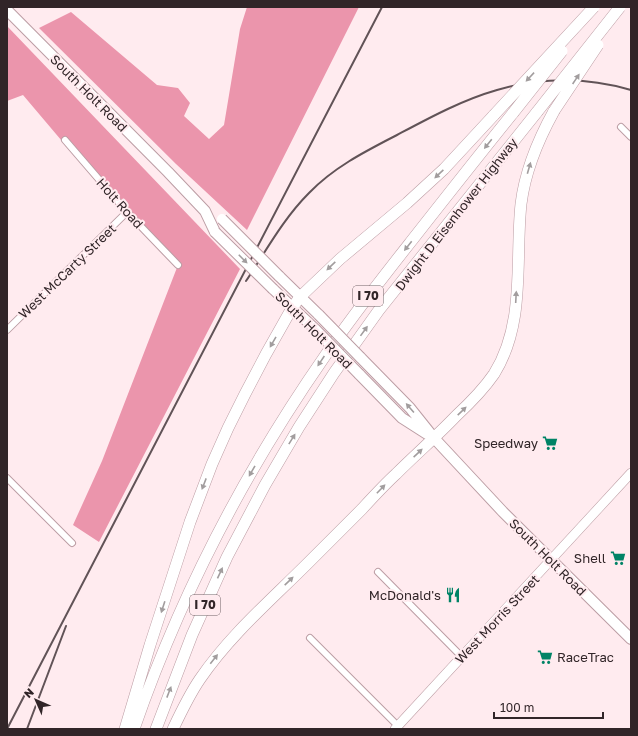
<svg xmlns="http://www.w3.org/2000/svg" width="638" height="736" viewBox="0 0 638 736" font-family="'Golos Text',sans-serif">
<rect width="100%" height="100%" fill="#ffebef"/>
<!-- forest -->
<path fill="#eb95ac" d="M 247,7 L 359,7 L 247,230 L 176,164 L 39,28 L 71,12 L 157,85 L 178,88 L 190,103 L 184,116 L 209,139 L 224,125 L 240,29 Z
M 7,26 L 240,269 L 99,542 L 73,525 L 102,461 L 178,265 L 122,212 L 23,95 L 7,101 Z"/>
<g fill="none" stroke-linecap="round" stroke-linejoin="round">
<!-- minor casing -->
<g stroke="#bc9da4" stroke-width="8">
<path id="minor" d="M 621,127 L 631,137
M 65,140 L 127,212 L 178,265
M 7,330 L 127,212
M 7,478 L 72,543
M 378,572 L 462,657
M 310,638 L 398,726"/>
</g>
<!-- secondary casing -->
<g stroke="#bc9da4" stroke-width="10">
<path id="secondary" d="M 395,729 L 631,473"/>
</g>
<!-- primary casing -->
<g stroke="#bc9da4" stroke-width="12">
<path id="primary" d="M 7,10 L 168,172 L 205,211 L 215,232
M 279,276 L 319,315
M 273,289 L 315,329
M 360,357 L 410,408 L 434,438 L 503,512 L 631,639
M 359,374 L 402,418 L 427,434"/>
</g>
<!-- motorway casing -->
<g stroke="#bc9da4" stroke-width="12">
<path id="motorway" d="M 125,729 L 150,645 L 190,522 L 212,464 L 228,428 L 245,394 L 266,354 L 292,308 L 300,297 L 340,259 L 407,203 L 444,169 L 494,115
M 134,729 C 180,596 245,471 325,356 C 352,316 383,277 413,239 C 446,197 479,155 513,113
M 156,729 L 192,635 L 227,557 L 265,485 L 299,427 L 334,373 L 379,310 L 537,112
M 173,729 C 181,712 189,695 200,679 C 230,635 271,600 308,563 C 326,545 344,527 362,509 C 373,497 384,485 396,474 C 416,454 437,436 456,416 C 470,403 483,390 494,374 C 526,323 515,260 521,204 C 525,171 538,140 554,111"/>
</g>
<!-- minor -->
<use href="#minor" stroke="#fff" stroke-width="6"/>
<!-- secondary -->
<use href="#secondary" stroke="#fff" stroke-width="9"/>
<!-- primary -->
<use href="#primary" stroke="#fff" stroke-width="10"/>
<!-- motorway -->
<use href="#motorway" stroke="#fff" stroke-width="11"/>
<!-- rail -->
<path stroke="#615357" stroke-width="2" d="M 246,281 C 266,251 283,219 309,193 C 334,167 366,151 397,135 C 429,118 462,100 497,90 C 540,77 587,77 631,90
M 7,729 L 382,7
M 27,729 L 66,626"/>
<!-- primary-bridge casing -->
<g stroke="#bc9da4" stroke-width="12" stroke-linecap="butt">
<path id="primary-bridge" d="M 222,219 L 279,276
M 215,232 L 273,289
M 319,315 L 360,357
M 315,329 L 359,374"/>
</g>
<!-- motorway-bridge casing -->
<g stroke="#bc9da4" stroke-width="12" stroke-linecap="butt">
<path id="motorway-bridge" d="M 554,111 L 598,45
M 537,112 L 620,7
M 513,113 L 562,51
M 494,115 L 594,7"/>
</g>
<!-- primary-bridge -->
<use href="#primary-bridge" stroke="#fff" stroke-width="10"/>
<!-- motorway-bridge -->
<use href="#motorway-bridge" stroke="#fff" stroke-width="11"/>
</g>
<!-- one-way arrows -->
<defs><path id="oneway-solid" d="M-6-.8H1V-3.2L6.5 0L1 3.2V.8H-6Z"/></defs>
<g fill="#a29d9e">
<use href="#oneway-solid" transform="translate(530 77) rotate(133)"/>
<use href="#oneway-solid" transform="translate(576 79) rotate(-56)"/>
<use href="#oneway-solid" transform="translate(488 144) rotate(129)"/>
<use href="#oneway-solid" transform="translate(529 168) rotate(-74)"/>
<use href="#oneway-solid" transform="translate(439 174) rotate(137)"/>
<use href="#oneway-solid" transform="translate(408 246) rotate(128)"/>
<use href="#oneway-solid" transform="translate(243 259) rotate(45)"/>
<use href="#oneway-solid" transform="translate(331 266) rotate(136)"/>
<use href="#oneway-solid" transform="translate(516 297) rotate(-87)"/>
<use href="#oneway-solid" transform="translate(364 331) rotate(-54)"/>
<use href="#oneway-solid" transform="translate(273 342) rotate(120)"/>
<use href="#oneway-solid" transform="translate(321 361) rotate(124)"/>
<use href="#oneway-solid" transform="translate(410 408) rotate(-131)"/>
<use href="#oneway-solid" transform="translate(462 411) rotate(-44)"/>
<use href="#oneway-solid" transform="translate(292 439) rotate(-58)"/>
<use href="#oneway-solid" transform="translate(418 453) rotate(-43)"/>
<use href="#oneway-solid" transform="translate(252 471) rotate(120)"/>
<use href="#oneway-solid" transform="translate(204 484) rotate(111)"/>
<use href="#oneway-solid" transform="translate(381 489) rotate(-46)"/>
<use href="#oneway-solid" transform="translate(220 573) rotate(-65)"/>
<use href="#oneway-solid" transform="translate(289 581) rotate(-44)"/>
<use href="#oneway-solid" transform="translate(163 607) rotate(108)"/>
<use href="#oneway-solid" transform="translate(214 659) rotate(-52)"/>
<use href="#oneway-solid" transform="translate(169 692) rotate(-69)"/>
</g>
<!-- icons -->
<defs>
<g id="supermarket-bare" transform="scale(1.2)"><path d="M-6-5.5h2.5l.6 2H6L4.5 2H-2.5L-4.4-4H-6ZM-1.5 3.2a1.3 1.3 0 1 0 .1 0ZM3 3.2a1.3 1.3 0 1 0 .1 0Z" fill="#008366" stroke="#ffebef" stroke-width="2.5" paint-order="stroke"/></g>
<g id="restaurant-bare" transform="scale(1.2)"><path d="M-5-6h1v4h1v-4h1v4h1v-4h1v5L-1.5 .5V6h-2V.5L-5-1ZM5-6V6H3V1.5H1.5Q1.5-4 5-6Z" fill="#008366" stroke="#ffebef" stroke-width="2.5" paint-order="stroke"/></g>
</defs>
<g fill-rule="evenodd">
<use href="#supermarket-bare" x="550" y="443"/>
<use href="#supermarket-bare" x="618" y="558"/>
<use href="#restaurant-bare" x="453" y="595"/>
<use href="#supermarket-bare" x="545" y="657"/>
</g>
<g text-anchor="middle" stroke-width="4" stroke-linejoin="round" paint-order="stroke">
<!-- shield labels -->
<g fill="#ffebef" stroke="#6f6064" stroke-width="1">
<rect x="353" y="286" width="30" height="20" rx="3"/>
<rect x="190" y="595" width="30" height="20" rx="3"/>
</g>
<g font-size="12" font-weight="bold" fill="#312528">
<text x="368" y="300">I 70</text>
<text x="205" y="609">I 70</text>
</g>
<!-- street labels -->
<g font-size="13" fill="#312528" stroke="#ffebef">
<text transform="translate(89 93) rotate(45)" y="5">South Holt Road</text>
<text transform="translate(120 203) rotate(48)" y="5">Holt Road</text>
<text transform="translate(456 214) rotate(-52)" y="5">Dwight D Eisenhower Highway</text>
<text transform="translate(67 271) rotate(-44)" y="5">West McCarty Street</text>
<text transform="translate(314 330) rotate(45)" y="5">South Holt Road</text>
<text transform="translate(548 557) rotate(45)" y="5">South Holt Road</text>
<text transform="translate(497 619) rotate(-47)" y="5">West Morris Street</text>
</g>
<!-- poi labels -->
<g font-size="13" fill="#312528" stroke="#ffebef" text-anchor="end">
<text x="538" y="448">Speedway</text>
<text x="606" y="563">Shell</text>
<text x="441" y="600">McDonald's</text>
<text x="557" y="662" text-anchor="start">RaceTrac</text>
</g>
</g>
<!-- border -->
<rect width="638" height="736" fill="none" stroke="#312528" stroke-width="16"/>
<!-- north arrow -->
<g transform="translate(36 700) rotate(315)" stroke="#ffebef" stroke-width="3" paint-order="stroke">
<path d="M0-3L7 15L0 10L-7 15Z" fill="#312528"/>
<text y="-6" font-size="11" font-weight="bold" text-anchor="middle" fill="#312528">N</text>
</g>
<!-- scale -->
<path d="M494 712v6h109v-6" fill="none" stroke="#312528" stroke-width="2"/>
<text x="500" y="712" font-size="12" fill="#312528" stroke="#ffebef" stroke-width="3" paint-order="stroke">100 m</text>
</svg>
